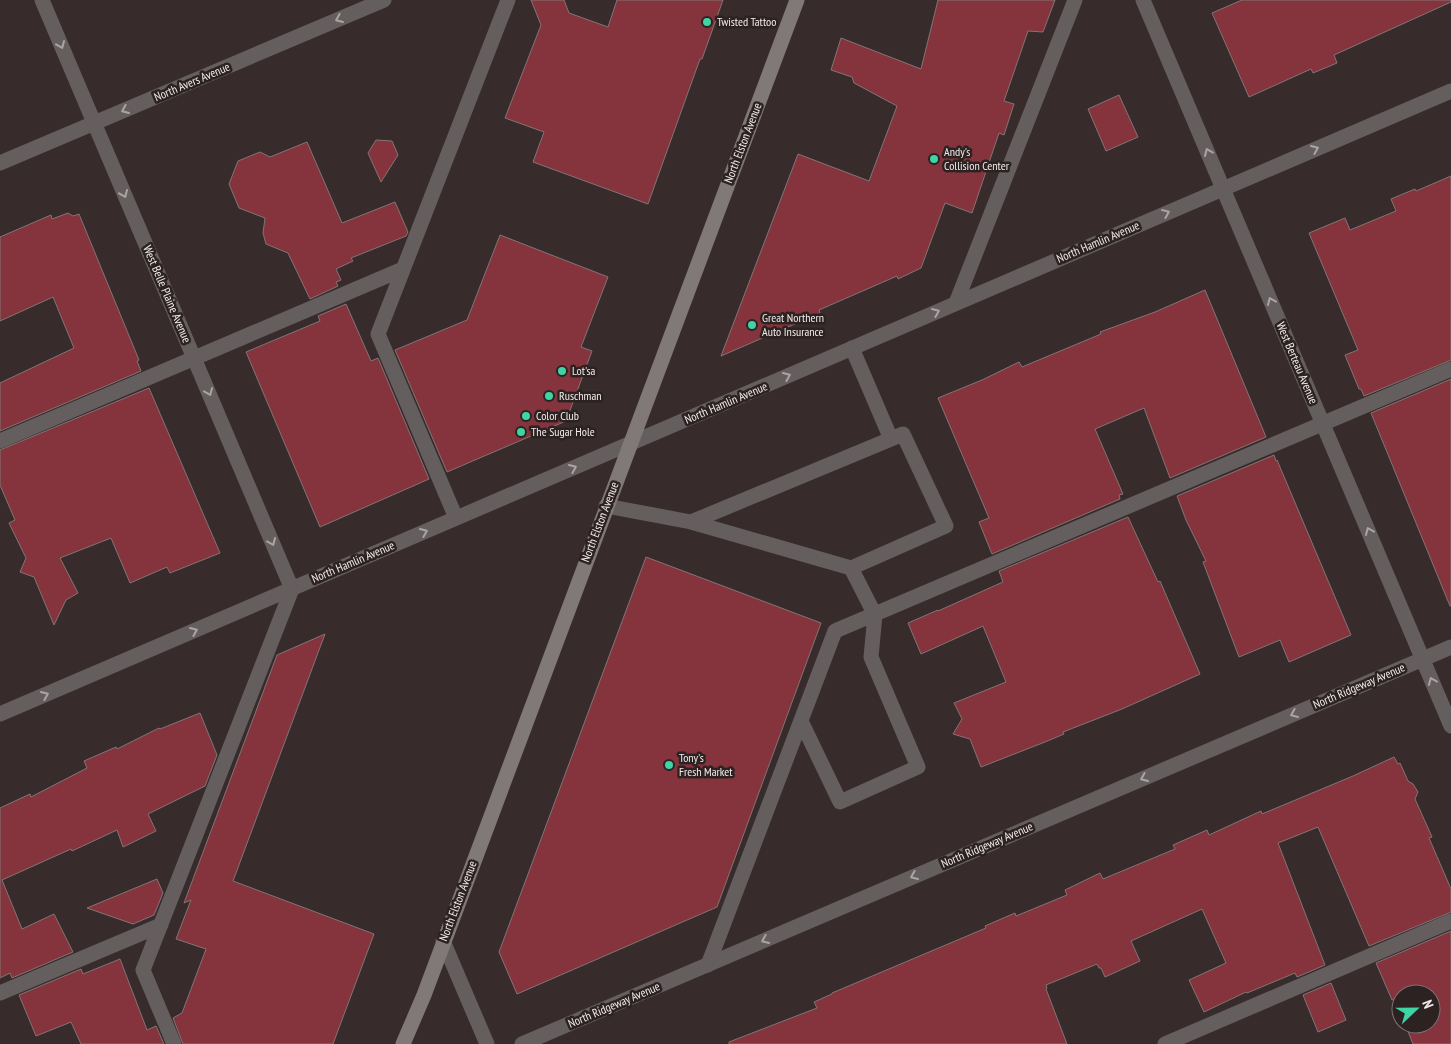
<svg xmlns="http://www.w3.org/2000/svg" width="1451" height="1044" viewBox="0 0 1451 1044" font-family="'PT Sans Narrow',sans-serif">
<rect width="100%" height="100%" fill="#372b2c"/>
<!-- building -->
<path fill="#85333c" stroke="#837575" d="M 531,0 L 564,0 L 569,13 L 608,27 L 617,0 L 723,0 L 702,59 L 700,59 L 648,204 L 533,162 L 544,132 L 505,118 L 541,25 Z
M 938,0 L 1055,0 L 1043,32 L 1028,31 L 1004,101 L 1014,104 L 1004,135 L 999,133 L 972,213 L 945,203 L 921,268 L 898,279 L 897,276 L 819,310 L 820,313 L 721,356 L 798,154 L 869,181 L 897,106 L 854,83 L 852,77 L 831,70 L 841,38 L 921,69 Z
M 1242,0 L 1451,0 L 1451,2 L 1334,55 L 1337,63 L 1313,73 L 1311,69 L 1249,97 L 1212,13 Z
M 1119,95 L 1138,137 L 1106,151 L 1088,109 Z
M 376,140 L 392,141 L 398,155 L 381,182 L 368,153 Z
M 307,142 L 342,223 L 395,202 L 408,232 L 406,236 L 351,258 L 353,261 L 336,269 L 341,280 L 336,282 L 338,286 L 310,299 L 288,253 L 266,244 L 263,233 L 265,218 L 239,208 L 229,184 L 238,161 L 260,152 L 270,157 Z
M 1451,176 L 1451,360 L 1364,396 L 1361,389 L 1359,389 L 1345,355 L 1358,350 L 1309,233 L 1345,218 L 1350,230 L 1396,211 L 1391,199 L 1415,189 L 1416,191 Z
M 68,213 L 73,216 L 79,214 L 139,360 L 137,361 L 141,371 L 0,431 L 0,383 L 74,348 L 53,297 L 0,321 L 0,237 L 51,215 L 52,219 Z
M 500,235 L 608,277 L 581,347 L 592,351 L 566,421 L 447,472 L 395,350 L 467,320 Z
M 1205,290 L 1266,437 L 1170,478 L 1144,408 L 1095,429 L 1123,494 L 1119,495 L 1120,499 L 992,554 L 979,522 L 989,518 L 938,398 L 982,380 L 1019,362 L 1022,367 L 1101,334 L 1100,332 L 1155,312 Z
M 346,304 L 371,361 L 378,358 L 429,479 L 320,527 L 246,352 L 320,321 L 318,316 Z
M 1451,379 L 1451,606 L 1450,606 L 1371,413 Z
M 149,388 L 220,553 L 170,573 L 167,567 L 130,583 L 111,538 L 60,558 L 78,593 L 66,600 L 54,625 L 34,577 L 20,572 L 26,558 L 9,523 L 15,520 L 0,485 L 0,450 Z
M 1274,455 L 1276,461 L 1277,460 L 1351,635 L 1289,662 L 1280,640 L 1239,657 L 1203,562 L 1206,561 L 1186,520 L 1177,496 Z
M 1128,517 L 1158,582 L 1160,581 L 1200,674 L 1122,709 L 1063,732 L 1064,734 L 1045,742 L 981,767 L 970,739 L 953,734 L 962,719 L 954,703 L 1006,682 L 983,626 L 921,654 L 908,623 L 938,610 L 938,611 L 1003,582 L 999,571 Z
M 646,557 L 821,623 L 717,907 L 517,994 L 499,952 Z
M 325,634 L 233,881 L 374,934 L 333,1044 L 183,1044 L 173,1018 L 182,1013 L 206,949 L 176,939 L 191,900 L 184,903 L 277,655 Z
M 200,713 L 217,755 L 205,786 L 148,814 L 156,831 L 123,847 L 117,830 L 72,851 L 71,849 L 2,880 L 22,929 L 54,914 L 73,952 L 12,978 L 10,973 L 0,978 L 0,808 L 30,794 L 31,797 L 87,768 L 84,761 L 116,747 L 117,749 L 159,728 L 160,729 Z
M 1394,757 L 1398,764 L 1400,763 L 1408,781 L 1413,784 L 1418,792 L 1415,799 L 1432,837 L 1429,838 L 1451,889 L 1451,912 L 1369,946 L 1318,827 L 1278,843 L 1325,965 L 1297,977 L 1295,973 L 1247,993 L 1246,992 L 1204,1012 L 1189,980 L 1226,963 L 1202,909 L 1131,941 L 1140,961 L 1105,977 L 1101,968 L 1099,968 L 1097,964 L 1046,985 L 1047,988 L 1046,989 L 1067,1044 L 729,1044 L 729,1042 L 817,1008 L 814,1002 L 832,994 L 832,993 L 986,928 L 985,926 L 1015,913 L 1016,916 L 1067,895 L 1065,890 L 1100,873 L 1103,879 L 1175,849 L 1173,845 L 1207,830 L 1209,835 L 1261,811 L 1262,814 L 1353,776 Z
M 157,879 L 163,893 L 154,915 L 133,924 L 87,908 Z
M 1451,931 L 1451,1044 L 1413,1044 L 1405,1024 L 1431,1024 L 1431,994 L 1401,994 L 1401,1015 L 1394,999 L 1392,1000 L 1376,963 Z
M 120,959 L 147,1030 L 156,1026 L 164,1044 L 81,1044 L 71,1022 L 36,1036 L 19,995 L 81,969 L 83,974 Z
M 1331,983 L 1346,1020 L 1318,1032 L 1303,995 Z"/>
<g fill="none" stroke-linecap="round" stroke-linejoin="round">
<!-- lane -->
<path stroke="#645e5e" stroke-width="15" d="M 956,303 L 1075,0
M 852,348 L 891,439
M 0,441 L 403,269
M 606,506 L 691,522 L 851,568 L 875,615 L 871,657 L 918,767 L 840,802 L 801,721
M 456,518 L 378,334 L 508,0
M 691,522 L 903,434 L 946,526 L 851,568
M 708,965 L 835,631 L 1451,369
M 0,993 L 161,925
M 174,1044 L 143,970 L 292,589
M 1165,1044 L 1451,921"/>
<!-- street -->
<path stroke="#645e5e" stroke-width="15" d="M 42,0 L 292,589
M 1143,0 L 1451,726
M 0,163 L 384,0
M 0,714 L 1451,91
M 443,941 L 487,1044
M 522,1044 L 1451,647"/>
<!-- secondary -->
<path stroke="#817878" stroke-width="15" d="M 403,1044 L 424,995 L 797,0"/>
</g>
<!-- one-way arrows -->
<defs><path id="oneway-chevron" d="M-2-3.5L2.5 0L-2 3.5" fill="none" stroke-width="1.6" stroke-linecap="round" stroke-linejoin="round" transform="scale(1.25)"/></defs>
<g stroke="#aca4a4">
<use href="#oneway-chevron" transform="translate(339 19) rotate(157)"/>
<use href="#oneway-chevron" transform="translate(61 45) rotate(67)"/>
<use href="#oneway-chevron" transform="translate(125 110) rotate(157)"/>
<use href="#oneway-chevron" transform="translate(1315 149) rotate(-23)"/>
<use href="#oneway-chevron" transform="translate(1208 152) rotate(-113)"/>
<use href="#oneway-chevron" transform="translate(124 194) rotate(67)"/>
<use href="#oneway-chevron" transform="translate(1166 213) rotate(-23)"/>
<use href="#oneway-chevron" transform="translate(1271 301) rotate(-113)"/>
<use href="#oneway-chevron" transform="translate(936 312) rotate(-23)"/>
<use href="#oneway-chevron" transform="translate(787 376) rotate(-23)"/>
<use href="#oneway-chevron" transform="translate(209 392) rotate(67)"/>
<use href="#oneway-chevron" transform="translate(573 468) rotate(-23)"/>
<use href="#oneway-chevron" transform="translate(1369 531) rotate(-113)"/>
<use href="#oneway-chevron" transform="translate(424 532) rotate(-23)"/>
<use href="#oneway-chevron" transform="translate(272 542) rotate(67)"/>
<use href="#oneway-chevron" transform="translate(194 631) rotate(-23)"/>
<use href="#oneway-chevron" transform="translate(1432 681) rotate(-113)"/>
<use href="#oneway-chevron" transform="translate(45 695) rotate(-23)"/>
<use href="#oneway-chevron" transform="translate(1294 714) rotate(157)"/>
<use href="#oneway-chevron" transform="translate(1144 778) rotate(157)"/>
<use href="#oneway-chevron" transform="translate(914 876) rotate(157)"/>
<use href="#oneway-chevron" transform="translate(765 940) rotate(157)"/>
</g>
<!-- markers -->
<g fill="#3ed4a3" stroke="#2d2222" stroke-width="2">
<circle cx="707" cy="22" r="5"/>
<circle cx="934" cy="159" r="5"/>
<circle cx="752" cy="325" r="5"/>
<circle cx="562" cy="371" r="5"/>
<circle cx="549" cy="396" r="5"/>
<circle cx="526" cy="416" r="5"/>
<circle cx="521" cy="432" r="5"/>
<circle cx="669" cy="765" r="5"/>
</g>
<g text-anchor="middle" stroke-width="5" stroke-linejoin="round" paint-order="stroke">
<!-- poi labels -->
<g font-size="12" fill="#f3ebeb" stroke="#2d2222" text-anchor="start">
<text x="717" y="26">Twisted Tattoo</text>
<text x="944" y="156">Andy's<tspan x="944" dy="14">Collision Center</tspan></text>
<text x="762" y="322">Great Northern<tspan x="762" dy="14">Auto Insurance</tspan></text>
<text x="572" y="375">Lot'sa</text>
<text x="559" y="400">Ruschman</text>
<text x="536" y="420">Color Club</text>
<text x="531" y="436">The Sugar Hole</text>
<text x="679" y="762">Tony's<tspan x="679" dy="14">Fresh Market</tspan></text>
</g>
<!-- street labels -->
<g font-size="12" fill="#f3ebeb" stroke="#2d2222">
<text transform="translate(192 82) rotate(-23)" y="4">North Avers Avenue</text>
<text transform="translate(743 143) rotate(-69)" y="4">North Elston Avenue</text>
<text transform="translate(1098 242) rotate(-23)" y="4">North Hamlin Avenue</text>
<text transform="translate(167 294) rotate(67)" y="4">West Belle Plaine Avenue</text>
<text transform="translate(1297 363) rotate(67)" y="4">West Berteau Avenue</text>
<text transform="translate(726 403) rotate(-23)" y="4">North Hamlin Avenue</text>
<text transform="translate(600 522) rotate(-69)" y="4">North Elston Avenue</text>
<text transform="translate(353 562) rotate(-23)" y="4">North Hamlin Avenue</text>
<text transform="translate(1359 686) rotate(-23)" y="4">North Ridgeway Avenue</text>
<text transform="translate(987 845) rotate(-23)" y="4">North Ridgeway Avenue</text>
<text transform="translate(458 901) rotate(-69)" y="4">North Elston Avenue</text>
<text transform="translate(614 1005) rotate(-23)" y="4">North Ridgeway Avenue</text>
</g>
</g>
<!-- north arrow -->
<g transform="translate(1416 1009) rotate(68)"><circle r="24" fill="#2d2222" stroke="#7c7272"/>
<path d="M0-4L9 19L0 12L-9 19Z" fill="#3ed4a3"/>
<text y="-8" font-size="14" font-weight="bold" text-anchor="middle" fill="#f3ebeb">N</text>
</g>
</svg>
